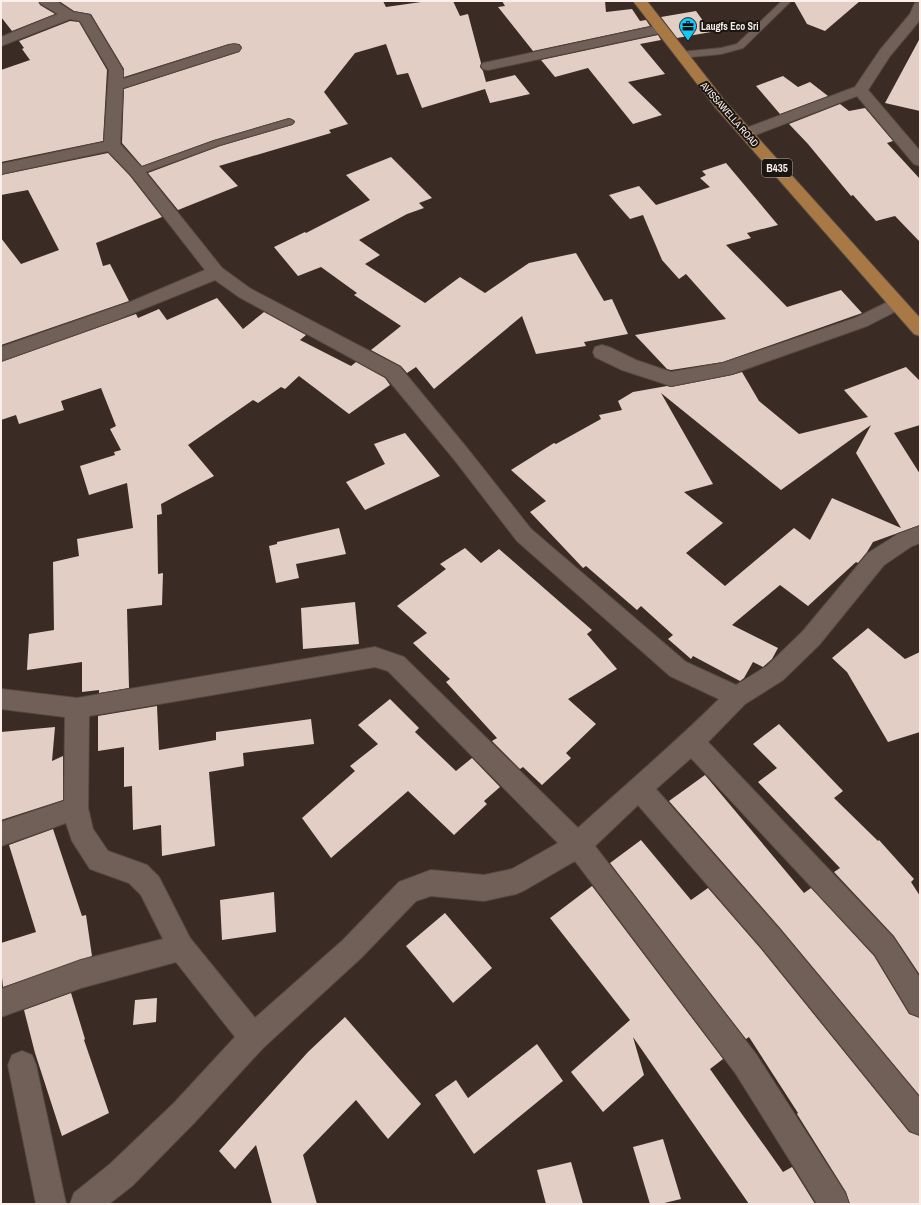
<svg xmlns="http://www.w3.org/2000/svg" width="921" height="1205" viewBox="0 0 921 1205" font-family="'Archivo Narrow',sans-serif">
<rect width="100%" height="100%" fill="#3a2b24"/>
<!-- building -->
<path fill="#e2cec4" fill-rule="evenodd" d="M 1,1 L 38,1 L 40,5 L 55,14 L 12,31 L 1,17 Z
M 59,1 L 383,1 L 386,7 L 428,1 L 453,1 L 460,16 L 468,14 L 481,63 L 480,67 L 483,71 L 486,82 L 515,75 L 530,94 L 490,103 L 485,89 L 422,108 L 408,73 L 397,75 L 386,44 L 355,53 L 324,92 L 348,124 L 329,130 L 331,133 L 219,166 L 238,186 L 178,210 L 148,173 L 220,146 L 292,125 L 295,121 L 289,118 L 214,140 L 142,166 L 122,143 L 124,89 L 239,52 L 242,47 L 239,44 L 229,44 L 124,77 L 124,69 L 91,14 L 74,11 Z
M 502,1 L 605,1 L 606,12 L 632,9 L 640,21 L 646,20 L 650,26 L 533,51 L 498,7 L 505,6 Z
M 794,1 L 860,1 L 825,31 L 807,24 Z
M 696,11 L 711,32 L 677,38 L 661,17 Z
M 70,21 L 79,22 L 107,70 L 103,141 L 1,162 L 1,70 L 30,60 L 22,49 L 24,48 L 19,41 Z
M 658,35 L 661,40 L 640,44 L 665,74 L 628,82 L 662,115 L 633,124 L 588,68 L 555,77 L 541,60 Z
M 920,38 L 920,111 L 885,103 Z
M 783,76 L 798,87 L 810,82 L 828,96 L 780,114 L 756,86 Z
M 840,104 L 849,111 L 865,108 L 893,141 L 887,143 L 920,179 L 920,242 L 895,216 L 876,221 L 853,195 L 851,196 L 808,144 L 789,124 Z
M 108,153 L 130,176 L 162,217 L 96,243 L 103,266 L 110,264 L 129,301 L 1,345 L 1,238 L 21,264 L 59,250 L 28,190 L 1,195 L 1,175 Z
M 391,157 L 432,198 L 419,203 L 424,208 L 407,214 L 359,240 L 380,255 L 365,264 L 425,303 L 460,277 L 485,293 L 529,263 L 576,253 L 604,301 L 612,299 L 628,334 L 584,342 L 586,346 L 536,354 L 522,316 L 434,389 L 416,367 L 407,373 L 401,366 L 371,350 L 401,326 L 354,295 L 357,293 L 321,267 L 298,276 L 274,247 L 305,232 L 306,233 L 370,200 L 346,175 Z
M 726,163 L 778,225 L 747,233 L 751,238 L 726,245 L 787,307 L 841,290 L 862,313 L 723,362 L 671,370 L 667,369 L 635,335 L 726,319 L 686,274 L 679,279 L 662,260 L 643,215 L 630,219 L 609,195 L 639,186 L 656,205 L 710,187 L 700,178 L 706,175 L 702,171 Z
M 217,298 L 243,329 L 264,312 L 306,335 L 300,340 L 351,366 L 356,362 L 385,378 L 390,385 L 349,414 L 299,376 L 285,389 L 281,387 L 258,403 L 253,400 L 188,445 L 214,476 L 161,504 L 162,514 L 157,515 L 158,574 L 163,573 L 162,605 L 127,609 L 129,688 L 99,693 L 99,690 L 82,692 L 82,662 L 27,670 L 29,634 L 54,630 L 53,562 L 79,556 L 77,539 L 133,528 L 127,483 L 89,495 L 80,466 L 115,455 L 114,452 L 121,450 L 110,429 L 116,426 L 101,388 L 61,401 L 64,410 L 19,424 L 16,415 L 1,420 L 1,362 L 136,314 L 138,318 L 159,309 L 167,320 Z
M 906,367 L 920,381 L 920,425 L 894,433 L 920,474 L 920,525 L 873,542 L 867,552 L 858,563 L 856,562 L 808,606 L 780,585 L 732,625 L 778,648 L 772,659 L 763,667 L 753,662 L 744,678 L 740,681 L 693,656 L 691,659 L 668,639 L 673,635 L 641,606 L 637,610 L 586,566 L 583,568 L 530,512 L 546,501 L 511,470 L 554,443 L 556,444 L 601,419 L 599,415 L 622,410 L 618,401 L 633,392 L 667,386 L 671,387 L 732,375 L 742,372 L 759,401 L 799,434 L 868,417 L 844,390 ZM 661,393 L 781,490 L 871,425 L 856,453 L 901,528 L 832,498 L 810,540 L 794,528 L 725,586 L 686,553 L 723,523 L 684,492 L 713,484 Z
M 405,433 L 440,476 L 365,510 L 346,482 L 385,464 L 374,444 Z
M 339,528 L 346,554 L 296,564 L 299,578 L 276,583 L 269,546 L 277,544 L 277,542 Z
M 465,548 L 481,563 L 499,549 L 592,630 L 587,634 L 617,669 L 568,699 L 596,724 L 566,753 L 571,758 L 542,785 L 523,767 L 520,769 L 492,741 L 497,738 L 446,682 L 450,679 L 413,643 L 427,633 L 397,606 L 446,569 L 440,564 Z
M 355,602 L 359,644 L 303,649 L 301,608 Z
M 868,628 L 905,659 L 920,652 L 920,732 L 888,742 L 847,672 L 832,658 Z
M 390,699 L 419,728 L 415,732 L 456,771 L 472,758 L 500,787 L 484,801 L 487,804 L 454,835 L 408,791 L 331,858 L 302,818 L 355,771 L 350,766 L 378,744 L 358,725 Z
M 157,706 L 159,750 L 216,740 L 216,732 L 311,719 L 314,744 L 243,753 L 244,766 L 209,772 L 215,846 L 162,856 L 161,825 L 133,830 L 132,786 L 124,787 L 124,747 L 98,751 L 98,716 Z
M 779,724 L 843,791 L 834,798 L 878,841 L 879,840 L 914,879 L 911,882 L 920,896 L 920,975 L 894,936 L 834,872 L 840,868 L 758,782 L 777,768 L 753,744 Z
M 55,727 L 52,761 L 63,756 L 63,800 L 1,820 L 1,732 Z
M 705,775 L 804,893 L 811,888 L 874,956 L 909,1014 L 920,1018 L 920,1096 L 781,929 L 669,801 Z
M 53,829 L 82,916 L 86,915 L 92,956 L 3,987 L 1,968 L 1,943 L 36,932 L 9,845 Z
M 641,840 L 691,900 L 708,888 L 761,949 L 909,1132 L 920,1136 L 920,1204 L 850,1204 L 846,1192 L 797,1114 L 798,1113 L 749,1037 L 746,1039 L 610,863 Z
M 592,886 L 723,1059 L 710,1069 L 783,1172 L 792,1167 L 815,1204 L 749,1204 L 633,1037 L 644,1075 L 603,1112 L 571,1072 L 630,1020 L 550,918 Z
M 274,892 L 276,932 L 222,940 L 220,900 Z
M 445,913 L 492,968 L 453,1003 L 406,946 Z
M 71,993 L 85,1039 L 84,1040 L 109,1113 L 62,1136 L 35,1053 L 24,1010 Z
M 157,998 L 156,1022 L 133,1025 L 135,1000 Z
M 345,1017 L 421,1104 L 388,1139 L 356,1100 L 303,1155 L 317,1204 L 272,1204 L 256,1145 L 235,1169 L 219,1151 L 308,1052 Z
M 537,1044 L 563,1081 L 474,1154 L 435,1095 L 456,1080 L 468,1098 Z
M 663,1139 L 681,1199 L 660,1204 L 650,1204 L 633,1147 Z
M 571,1162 L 583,1204 L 546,1204 L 537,1170 Z"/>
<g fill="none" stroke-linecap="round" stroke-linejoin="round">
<!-- lane casing -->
<g stroke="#554942" stroke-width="2">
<path id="lane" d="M 782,1 L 791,1 L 743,48 L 721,54 L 681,58 L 677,55 L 681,52 L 721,48 L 737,44 Z
M 289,119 L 292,120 L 294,122 L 292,124 L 220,145 L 140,174 L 134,174 L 132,172 L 134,170 L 214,141 Z"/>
</g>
<!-- street casing -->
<g stroke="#554942" stroke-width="2">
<path id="street" d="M 39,1 L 56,1 L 73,12 L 90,15 L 123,70 L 123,79 L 229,45 L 234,44 L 239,45 L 241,48 L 239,51 L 123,88 L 120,144 L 143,169 L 222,268 L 251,289 L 400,367 L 467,448 L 531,529 L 686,662 L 736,685 L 767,666 L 803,631 L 868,553 L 898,534 L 920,526 L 920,543 L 912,546 L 884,565 L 819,645 L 783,680 L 745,704 L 708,742 L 893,937 L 920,978 L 920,1017 L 910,1013 L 875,955 L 691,758 L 656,789 L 780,930 L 920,1098 L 920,1135 L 910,1131 L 762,948 L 638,805 L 595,846 L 756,1054 L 845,1193 L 849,1204 L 817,1204 L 736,1074 L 575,861 L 525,890 L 516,894 L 484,901 L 431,896 L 416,901 L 361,958 L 263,1048 L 194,1123 L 132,1186 L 109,1204 L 70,1204 L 74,1193 L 110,1164 L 174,1103 L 235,1037 L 176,962 L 81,988 L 1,1017 L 1,989 L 81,960 L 163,939 L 141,895 L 129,883 L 90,869 L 72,841 L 66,823 L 1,846 L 1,822 L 64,801 L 65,717 L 1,709 L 1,689 L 77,698 L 375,647 L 404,657 L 578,828 C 625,785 674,744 719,699 L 670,676 L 517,541 L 453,458 L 386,377 L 239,297 L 215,280 L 116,320 L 1,361 L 1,347 L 130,302 L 205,270 L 131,175 L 108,151 L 1,174 L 1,164 L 104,142 L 109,70 L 80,21 L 70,19 L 1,46 L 1,37 L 58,14 L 41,4 ZM 375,667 L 388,671 L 558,843 L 512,869 L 484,875 L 431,870 L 399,882 L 343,940 L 255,1018 L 190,938 L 159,877 L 147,865 L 108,851 L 93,829 L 88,808 L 89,716 Z
M 920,2 L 920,20 L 890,56 L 868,90 L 920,151 L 920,166 L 914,164 L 857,96 L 753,136 L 747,138 L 741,136 L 739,133 L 741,130 L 855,87 L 880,50 L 910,14 L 915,3 Z
M 660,25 L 665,26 L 667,29 L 665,32 L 488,70 L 483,69 L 481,66 L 483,63 L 488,62 Z
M 896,298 L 902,300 L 905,304 L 902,308 L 867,326 L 732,374 L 671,386 L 622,370 L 595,357 L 593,352 L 595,347 L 602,345 L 609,347 L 636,360 L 671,372 L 723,363 L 855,318 Z
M 22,1051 L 32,1055 L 36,1065 L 66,1204 L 36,1204 L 8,1065 L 12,1055 Z"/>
</g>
<!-- primary casing -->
<g stroke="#554942" stroke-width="2">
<path id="primary" d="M 633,1 L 647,1 L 725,101 L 920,318 L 920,336 L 914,334 L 715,107 Z"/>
</g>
<!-- lane -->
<use href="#lane" fill="#716057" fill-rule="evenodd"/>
<!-- street -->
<use href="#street" fill="#716057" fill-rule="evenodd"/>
<!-- primary -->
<use href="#primary" fill="#a87944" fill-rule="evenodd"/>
</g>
<!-- icons -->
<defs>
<g id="office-pin" transform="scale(0.9)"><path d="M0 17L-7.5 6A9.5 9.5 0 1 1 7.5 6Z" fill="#11cafa" stroke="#1c1612"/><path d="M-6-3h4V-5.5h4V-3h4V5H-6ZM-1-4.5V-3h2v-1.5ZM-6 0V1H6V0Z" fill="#111"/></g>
</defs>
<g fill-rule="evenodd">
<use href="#office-pin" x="688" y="26"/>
</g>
<g text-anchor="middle" stroke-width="4" stroke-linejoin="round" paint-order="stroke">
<!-- far-poi labels -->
<g font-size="10" font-weight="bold" fill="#faefea" stroke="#1c1612" text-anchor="start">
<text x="701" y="30">Laugfs Eco Sri</text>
</g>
<!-- far-street labels -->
<g font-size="10" fill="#faefea" stroke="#1c1612">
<text transform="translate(730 114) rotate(49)" y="4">AVISSAWELLA ROAD</text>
</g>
<!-- shield labels -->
<rect fill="#1c1612" stroke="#b7aea9" stroke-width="1" x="762" y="159" width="30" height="18" rx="3"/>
<g font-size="11" font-weight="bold" fill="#faefea">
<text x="777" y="172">B435</text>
</g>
</g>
<!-- border -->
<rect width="921" height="1205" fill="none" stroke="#faefea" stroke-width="4"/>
</svg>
